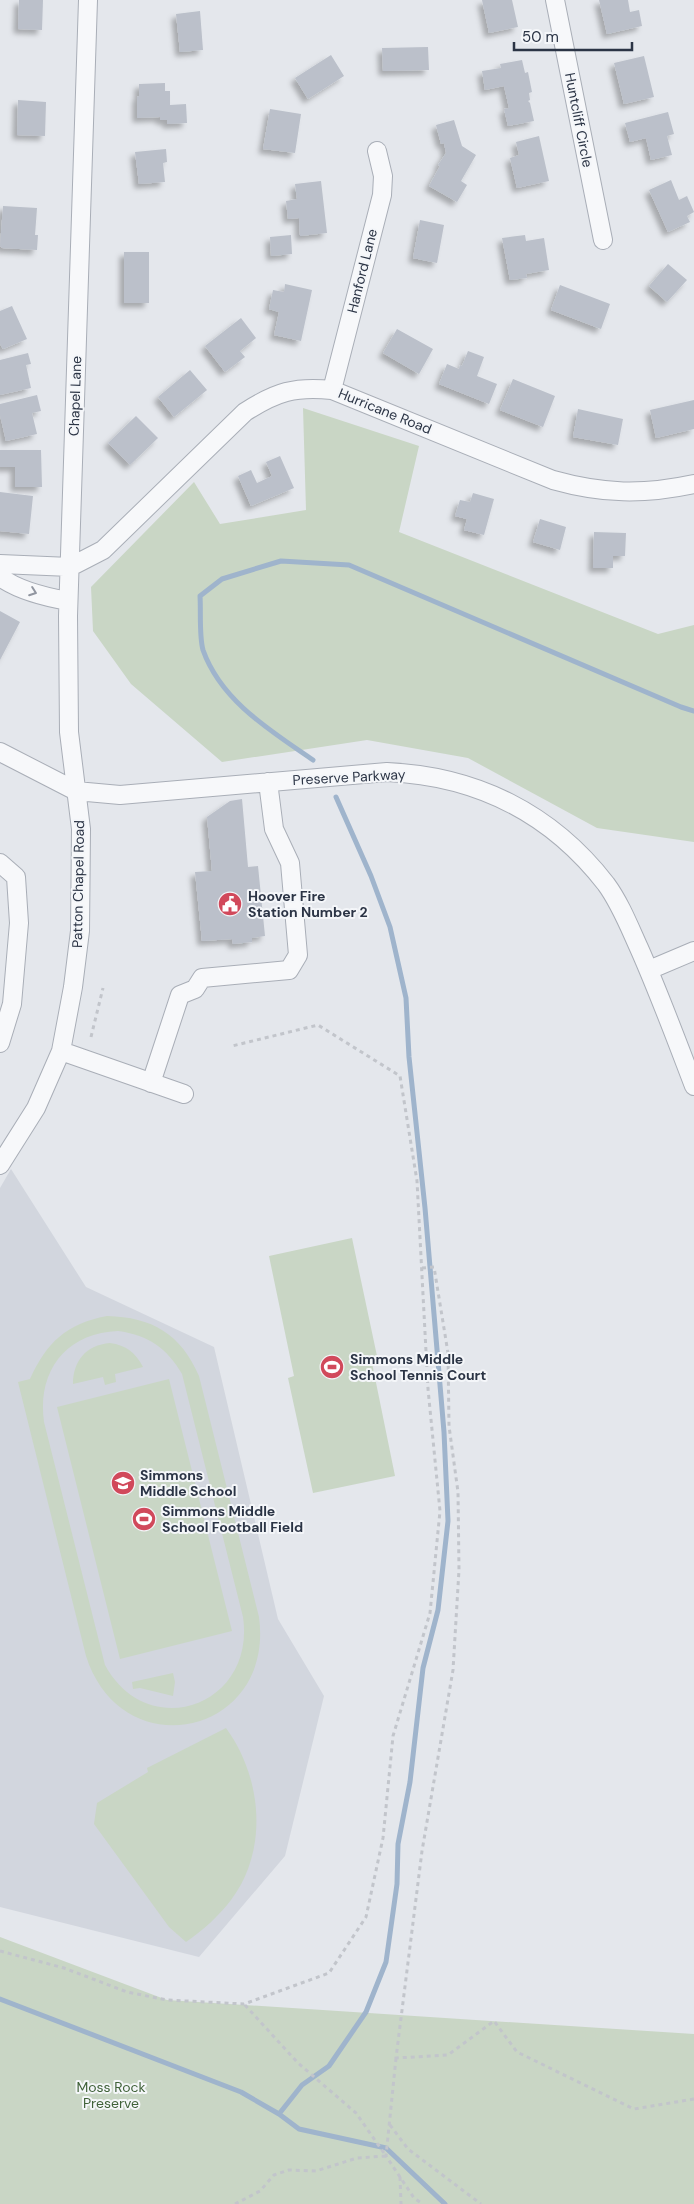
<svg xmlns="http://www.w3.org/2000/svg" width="694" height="2204" viewBox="0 0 694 2204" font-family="'DM Sans',sans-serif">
<defs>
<filter id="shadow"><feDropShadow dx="-4.5" dy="4.5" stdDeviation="2.5" flood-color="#0004"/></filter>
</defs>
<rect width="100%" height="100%" fill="#e4e7ec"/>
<!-- built -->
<path fill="#d2d6de" d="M 11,1169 L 86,1287 L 214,1347 L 278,1619 L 324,1696 L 285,1856 L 199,1957 L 0,1907 L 0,1188 Z"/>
<!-- green -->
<path fill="#c9d6c5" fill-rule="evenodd" d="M 303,408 L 419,446 L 399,532 L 658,634 L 694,625 L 694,842 L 597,828 L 468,758 L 367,740 L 222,762 L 131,684 L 93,631 L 91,587 L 194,482 L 220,524 L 306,510 Z
M 352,1238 L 377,1356 L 371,1358 L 395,1476 L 313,1493 L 288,1378 L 294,1376 L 269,1256 Z
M 107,1316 C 152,1317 181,1334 199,1376 L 259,1617 C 275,1735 122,1769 86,1656 L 18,1382 L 30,1379 C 47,1342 66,1324 107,1316 ZM 118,1331 C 148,1335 167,1348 182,1374 L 243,1617 C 256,1706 148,1744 105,1665 L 44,1422 C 37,1371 66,1333 118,1331 Z
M 110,1343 C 126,1345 136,1353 143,1367 L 115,1374 L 116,1382 L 105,1385 L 103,1377 L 73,1384 C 73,1361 86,1345 110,1343 Z
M 169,1379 L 232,1631 L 120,1659 L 57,1407 Z
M 173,1673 L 175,1682 L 173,1696 L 140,1688 L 133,1689 L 132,1682 Z
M 226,1728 C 262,1777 269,1850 231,1900 C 218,1917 203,1930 186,1942 L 169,1927 L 94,1824 L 97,1803 L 148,1772 L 147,1768 Z
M 0,1937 L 167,2000 L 694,2034 L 694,2204 L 0,2204 Z"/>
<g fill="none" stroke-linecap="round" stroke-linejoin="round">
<!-- stream -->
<path stroke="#9fb4cc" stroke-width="5" d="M 313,760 C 271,731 221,701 203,650 C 199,636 201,611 200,596 L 222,579 L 281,561 L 349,565 L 681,707 L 694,711
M 0,1999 L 241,2092 L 279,2114 L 299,2129 L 386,2148 L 445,2204
M 279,2114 L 302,2085 L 329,2066 L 366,2012 L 386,1962 L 397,1884 L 398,1844 L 410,1782 L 423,1668 L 438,1610 L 448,1521 L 444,1432 L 425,1208 L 409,1057 L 406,998 L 390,927 L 371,876 L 336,797"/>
</g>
<!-- building -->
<path fill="#bbc0ca" filter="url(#shadow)" d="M 19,0 L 43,0 L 42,30 L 18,29 Z
M 482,0 L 512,0 L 518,27 L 489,33 Z
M 599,0 L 628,0 L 630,12 L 639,10 L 642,26 L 607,34 Z
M 200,11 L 203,50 L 180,52 L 176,14 Z
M 428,47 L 429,70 L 383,71 L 382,48 Z
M 331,55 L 344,76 L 308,99 L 295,78 Z
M 644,56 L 654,97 L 624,104 L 614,63 Z
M 522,60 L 525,73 L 528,72 L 532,92 L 529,93 L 530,100 L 528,101 L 530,103 L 534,121 L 508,126 L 504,109 L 509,108 L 504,86 L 485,90 L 482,71 L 501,68 L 500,64 Z
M 165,83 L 165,91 L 170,91 L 170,105 L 186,104 L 187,123 L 167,124 L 167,120 L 160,120 L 160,117 L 137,118 L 137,97 L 139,96 L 139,84 Z
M 18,100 L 46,102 L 45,136 L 17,135 Z
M 270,109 L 301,114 L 295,153 L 263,149 Z
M 668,112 L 674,134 L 667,136 L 672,155 L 651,160 L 646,138 L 630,142 L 625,123 Z
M 454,120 L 462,146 L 476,155 L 461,181 L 467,185 L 457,202 L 429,186 L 440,166 L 438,165 L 446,153 L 444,143 L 441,144 L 436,125 Z
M 539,136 L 549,181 L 517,188 L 510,158 L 519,155 L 516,142 Z
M 166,149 L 167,162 L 163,163 L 165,182 L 139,184 L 135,152 Z
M 671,180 L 679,200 L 687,196 L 694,212 L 687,216 L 690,222 L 668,232 L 649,190 Z
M 321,181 L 327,233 L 300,236 L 299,218 L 288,219 L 286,201 L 297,199 L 295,184 Z
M 3,206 L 37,208 L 35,235 L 38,235 L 37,250 L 2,248 L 0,246 Z
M 420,220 L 444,225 L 437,263 L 413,258 Z
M 291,235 L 292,254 L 271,256 L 270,237 Z
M 525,235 L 526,241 L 544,238 L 549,270 L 526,274 L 527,278 L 510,280 L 502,238 Z
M 124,252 L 149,252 L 149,303 L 124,303 Z
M 668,264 L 687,280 L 667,302 L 649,286 Z
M 285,284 L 312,290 L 301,341 L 274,335 L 279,312 L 269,309 L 273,290 L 284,292 Z
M 560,285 L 610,304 L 601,329 L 551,310 Z
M 12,306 L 27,339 L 3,349 L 0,344 L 0,311 Z
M 241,318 L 256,338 L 240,351 L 245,357 L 225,372 L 205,346 Z
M 397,329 L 433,349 L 419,374 L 383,353 Z
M 468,351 L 484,357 L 477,376 L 497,384 L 489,404 L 439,384 L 447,364 L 459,369 L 460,365 L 462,366 Z
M 28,353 L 31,364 L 26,365 L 31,388 L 0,395 L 0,360 Z
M 190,370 L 207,390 L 174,417 L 158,397 Z
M 513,379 L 555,396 L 543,427 L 500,410 Z
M 37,395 L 41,411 L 32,413 L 37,434 L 6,441 L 0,415 L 0,404 Z
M 694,400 L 694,429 L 656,438 L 650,410 Z
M 578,409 L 623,419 L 618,445 L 573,437 Z
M 136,416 L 158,438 L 130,465 L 108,443 Z
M 0,450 L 41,450 L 42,487 L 15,487 L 15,467 L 0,467 Z
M 280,456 L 294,488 L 251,506 L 238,476 L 251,470 L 257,483 L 272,476 L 266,462 Z
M 0,492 L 33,496 L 29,534 L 0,531 Z
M 473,493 L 494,499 L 484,535 L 464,530 L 467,519 L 455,516 L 460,500 L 470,502 Z
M 540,519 L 566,527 L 560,550 L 533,542 Z
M 594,532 L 626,533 L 625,556 L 613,556 L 613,568 L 593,568 Z
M 0,611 L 20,622 L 0,660 Z
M 242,799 L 248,867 L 258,866 L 265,936 L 252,938 L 252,942 L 233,944 L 232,939 L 202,941 L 195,872 L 212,871 L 207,817 L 230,801 Z"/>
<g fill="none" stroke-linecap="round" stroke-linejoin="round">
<!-- minor casing -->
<g stroke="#a9aeb7" stroke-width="20">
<path id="minor" d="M 555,0 L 603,240
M 332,390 L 382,195 L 383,176 L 377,151
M 0,564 L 70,567 L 103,550 L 245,412 C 276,392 295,386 332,390 L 553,480 C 603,494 643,495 694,484
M 0,577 C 19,591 45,597 68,601
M 0,752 L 76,791 L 120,795 L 387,772 C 476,776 551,813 606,884 C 620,903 629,926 639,948 C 659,993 676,1039 694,1086
M 0,863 L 16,877 L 19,923 L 12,1004 L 0,1043
M 649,970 L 694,951
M 61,1051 L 184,1094
M 151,1083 L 180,995 L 195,989 L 202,978 L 289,970 L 298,955 L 290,863 L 274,829 L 268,782
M 0,1165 L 36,1108 L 61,1051 L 73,987 L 80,931 L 81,829 L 69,732 L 68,616 L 88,0"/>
</g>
<!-- path -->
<path stroke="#c2c5cb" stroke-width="3" stroke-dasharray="4 4" stroke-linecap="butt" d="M 91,1037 L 103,988
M 422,1268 L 434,1267 L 448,1353 L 449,1426 L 458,1492 L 459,1570 L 453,1670 L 422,1851 L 396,2058 L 448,2055 L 494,2021 L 517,2052 L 634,2109 L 694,2099
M 0,1951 L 64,1968 L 127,1992 L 167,2000 L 244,2004 L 329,1973 L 366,1917 L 383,1838 L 393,1736 L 430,1613 L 440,1511 L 428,1389 L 417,1181 L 400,1076 L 318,1025 L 232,1046
M 396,2058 L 386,2156 L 414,2198 L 423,2204
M 390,2125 L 408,2149 L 481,2204
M 400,2177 L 401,2204
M 235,2204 L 260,2191 L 274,2175 L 289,2170 L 316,2171 L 357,2158 L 386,2156 L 356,2113 L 298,2063 L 244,2004"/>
<!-- minor -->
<use href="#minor" stroke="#f7f8fa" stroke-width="18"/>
</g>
<!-- one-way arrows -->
<defs><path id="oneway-chevron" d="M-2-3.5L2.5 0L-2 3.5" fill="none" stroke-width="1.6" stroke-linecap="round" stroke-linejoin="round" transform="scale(1.25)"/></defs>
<use stroke="#9196a0" href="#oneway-chevron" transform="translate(33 592) rotate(20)"/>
<!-- icons -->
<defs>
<g id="civic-disc" transform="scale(1.25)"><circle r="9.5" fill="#d1495b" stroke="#f4f6f9"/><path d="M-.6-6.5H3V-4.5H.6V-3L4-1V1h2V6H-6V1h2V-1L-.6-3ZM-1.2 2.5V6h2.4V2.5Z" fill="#fff"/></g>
<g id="stadium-disc" transform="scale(1.25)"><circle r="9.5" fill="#d1495b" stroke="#f4f6f9"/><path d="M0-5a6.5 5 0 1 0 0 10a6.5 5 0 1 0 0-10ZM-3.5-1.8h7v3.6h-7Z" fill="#fff"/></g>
<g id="school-disc" transform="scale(1.25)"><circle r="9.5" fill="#d1495b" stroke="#f4f6f9"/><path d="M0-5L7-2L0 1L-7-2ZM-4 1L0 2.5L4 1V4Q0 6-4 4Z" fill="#fff"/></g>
</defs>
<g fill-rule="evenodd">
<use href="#civic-disc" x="230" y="904"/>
<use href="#stadium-disc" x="332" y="1367"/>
<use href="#school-disc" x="123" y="1483"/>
<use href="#stadium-disc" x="144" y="1519"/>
</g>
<g text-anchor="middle" stroke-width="4" stroke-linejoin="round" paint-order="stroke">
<!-- street labels -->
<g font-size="14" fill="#2b3445" stroke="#f4f6f9">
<text transform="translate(579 120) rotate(79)" y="5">Huntcliff Circle</text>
<text transform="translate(362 271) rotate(-76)" y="5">Hanford Lane</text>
<text transform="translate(75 396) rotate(-88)" y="5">Chapel Lane</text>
<text transform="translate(385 411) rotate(22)" y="5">Hurricane Road</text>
<text transform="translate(349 777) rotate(-3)" y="5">Preserve Parkway</text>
<text transform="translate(78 884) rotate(-89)" y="5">Patton Chapel Road</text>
</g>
<!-- poi labels -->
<g font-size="14" font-weight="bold" fill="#2b3445" stroke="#f4f6f9" text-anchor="start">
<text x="248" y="901">Hoover Fire<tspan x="248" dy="16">Station Number 2</tspan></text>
<text x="350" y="1364">Simmons Middle<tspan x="350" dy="16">School Tennis Court</tspan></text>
<text x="140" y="1480">Simmons<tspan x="140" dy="16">Middle School</tspan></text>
<text x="162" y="1516">Simmons Middle<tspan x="162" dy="16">School Football Field</tspan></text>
</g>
<!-- park labels -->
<g font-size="14" fill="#3f6138" stroke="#f4f6f9">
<text x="111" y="2092">Moss Rock<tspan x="111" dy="16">Preserve</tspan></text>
</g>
</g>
<!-- scale -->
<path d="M514 42v8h118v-8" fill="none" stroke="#2b3445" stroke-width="2.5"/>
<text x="522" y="42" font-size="15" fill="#2b3445" stroke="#f4f6f9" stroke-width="4" paint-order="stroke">50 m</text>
</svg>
